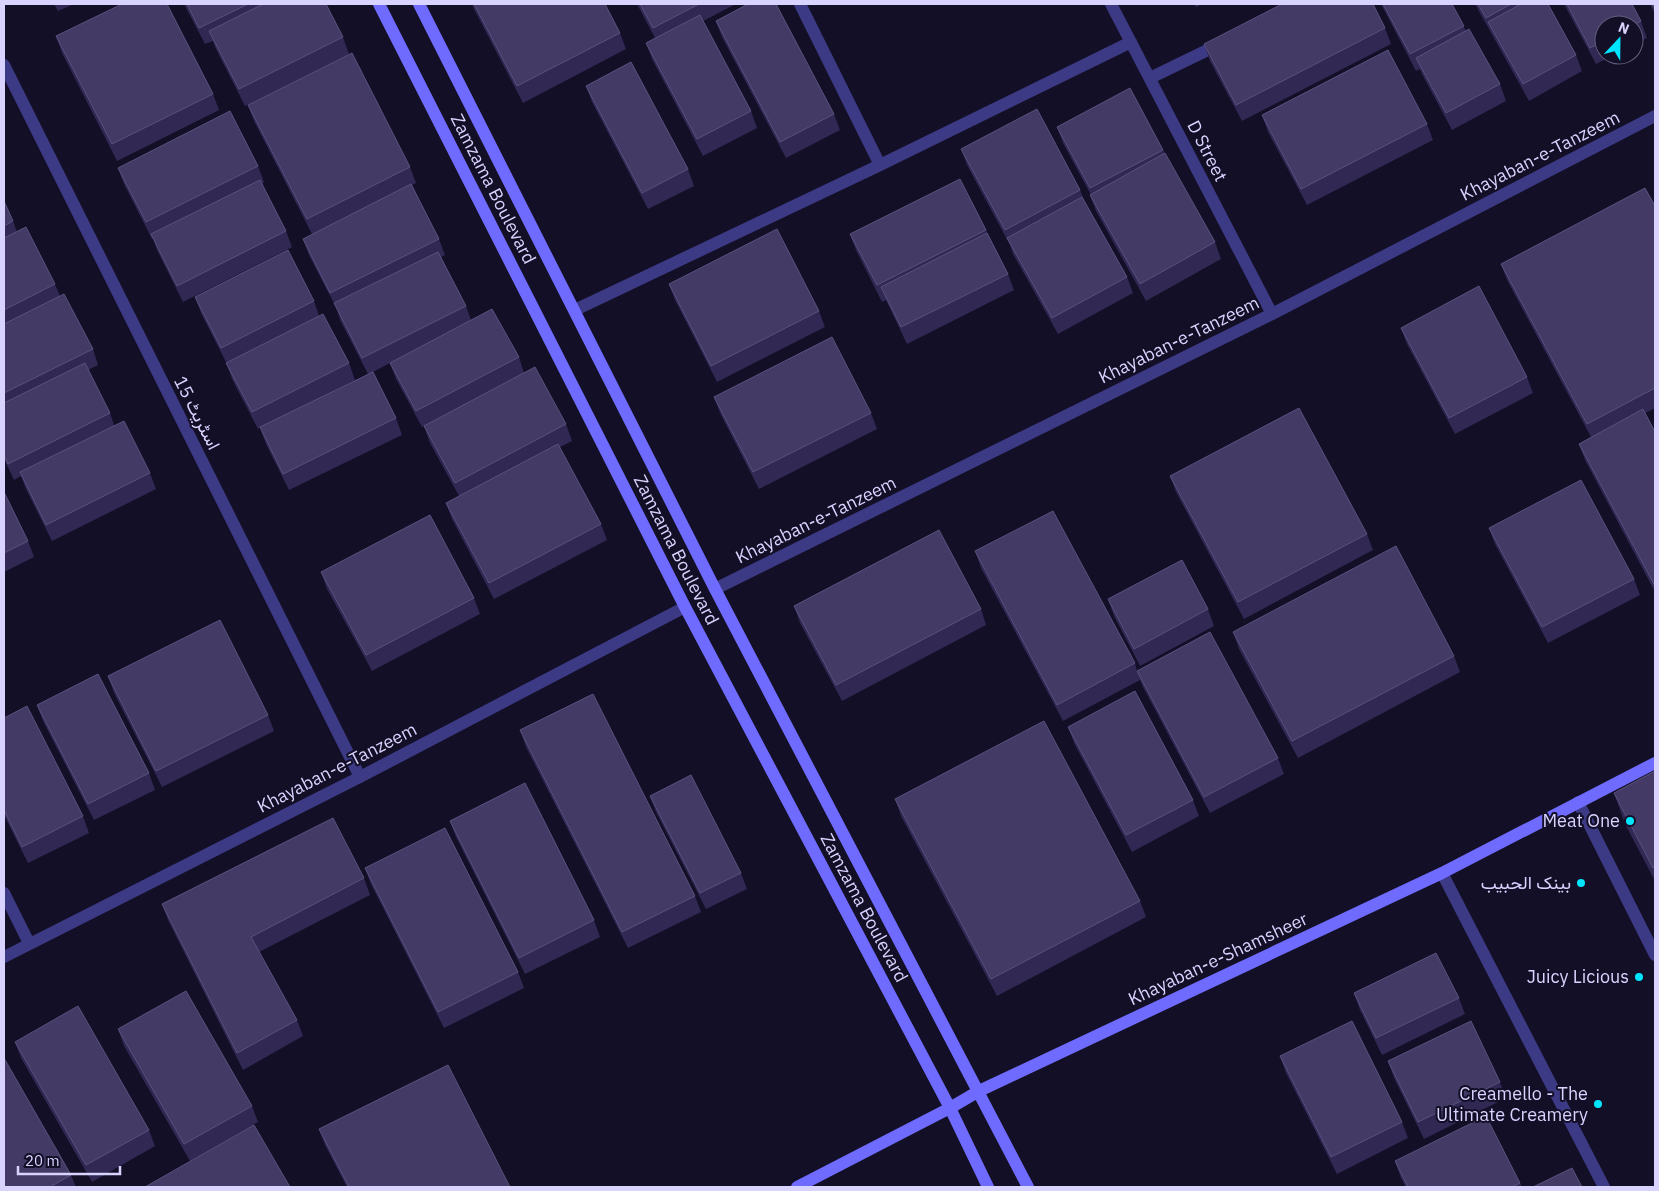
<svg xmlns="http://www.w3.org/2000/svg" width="1659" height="1191" viewBox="0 0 1659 1191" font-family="'IBM Plex Sans',Vazirmatn,sans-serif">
<rect width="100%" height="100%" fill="#130f26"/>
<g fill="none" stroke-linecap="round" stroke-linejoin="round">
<!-- minor -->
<path stroke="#3d3a85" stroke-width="12" d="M 800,4 L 880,165
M 1111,4 L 1272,314
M 4,65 L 360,777
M 1150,78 L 1220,44
M 575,310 L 880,165 L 1131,42
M 1578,802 L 1655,955
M 1442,873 L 1604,1187
M 4,893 L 29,943"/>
<!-- tertiary -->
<path stroke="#3d3a85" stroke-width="12" d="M 715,589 L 1272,314 L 1655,116
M 4,957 L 360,777 L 685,607"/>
<!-- secondary -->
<path stroke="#6f6bff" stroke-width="12" d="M 379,4 L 685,607 L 950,1108 L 988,1187
M 419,4 L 715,589 L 1028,1187
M 797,1187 L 950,1108 L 979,1091 L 1442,873 L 1655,763"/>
</g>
<!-- wall -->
<path fill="#312854" d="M 54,4 L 74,4 L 58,11 Z
M 184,4 L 326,4 L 343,37 L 349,54 L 245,106 L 215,47 L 213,41 L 205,44 Z
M 472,4 L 620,33 L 626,49 L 523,103 L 474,9 Z
M 637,4 L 736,4 L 703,21 L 751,111 L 757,128 L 703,156 L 652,59 L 646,43 L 655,38 Z
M 1194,4 L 1202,4 L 1196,7 Z
M 1381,4 L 1452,4 L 1466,31 L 1500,84 L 1506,101 L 1452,130 L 1422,74 L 1420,69 L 1416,71 Z
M 1475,4 L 1548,4 L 1576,55 L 1582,71 L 1529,101 Z
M 1564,4 L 1632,4 L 1641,21 L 1647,38 L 1634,44 L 1634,25 L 1604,25 L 1604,55 L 1614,55 L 1596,64 Z
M 1650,4 L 1655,4 L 1655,14 Z
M 716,21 L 834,114 L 840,130 L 786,158 L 722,37 Z
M 1385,28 L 1391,44 L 1242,121 L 1210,61 L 1204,44 Z
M 56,36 L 213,94 L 219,110 L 117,161 L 62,53 Z
M 586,86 L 688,169 L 694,186 L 648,209 L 592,102 Z
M 248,105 L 410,167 L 416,183 L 412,185 L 439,239 L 445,255 L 441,257 L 466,306 L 471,320 L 519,357 L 524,373 L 566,424 L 572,441 L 560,447 L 601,524 L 607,540 L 494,599 L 452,519 L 446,503 L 459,496 L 430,443 L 424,426 L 422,427 L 396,379 L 390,363 L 373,372 L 396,418 L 402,435 L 289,490 L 266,444 L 260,428 L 258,429 L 232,379 L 227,364 L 201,313 L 195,297 L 314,301 L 319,316 L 349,363 L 355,380 L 295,410 L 368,374 L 340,320 L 337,309 L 309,255 L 303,239 L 312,234 L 254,121 Z
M 1262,115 L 1427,124 L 1433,140 L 1307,205 L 1268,132 Z
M 1057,127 L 1163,150 L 1165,154 L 1215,242 L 1221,259 L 1146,301 L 1096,211 L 1090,195 L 1091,195 L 1063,143 Z
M 961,149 L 1080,190 L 1084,200 L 1127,277 L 1133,293 L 1058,334 L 1013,254 L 1010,245 L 967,165 Z
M 258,166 L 264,182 L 262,184 L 286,231 L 292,247 L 183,302 L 157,250 L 153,238 L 152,239 L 124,184 L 118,168 Z
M 4,201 L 13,221 L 17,232 L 55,284 L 60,296 L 93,349 L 98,365 L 88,370 L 110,413 L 114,425 L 150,473 L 156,489 L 52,541 L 26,489 L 21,476 L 14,480 L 4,459 Z
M 1655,206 L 1655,408 L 1645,413 L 1655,431 L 1655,592 L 1585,460 L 1579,444 L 1591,437 L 1507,280 L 1501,264 Z
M 986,230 L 1008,274 L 1014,290 L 907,344 L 886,300 L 882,302 L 856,250 L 850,234 Z
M 669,284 L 819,311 L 825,327 L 717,382 L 675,300 Z
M 1401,328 L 1527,377 L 1533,393 L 1455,434 L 1407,344 Z
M 714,397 L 871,413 L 877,429 L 759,489 L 720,413 Z
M 1170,476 L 1367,534 L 1373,550 L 1244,619 L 1176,492 Z
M 4,492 L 28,541 L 34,557 L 4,572 Z
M 1489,528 L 1634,579 L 1640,595 L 1548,643 L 1495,544 Z
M 975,551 L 1135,663 L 1137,671 L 1278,758 L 1284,774 L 1210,813 L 1143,687 L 1140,680 L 1063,721 L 981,568 Z
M 321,572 L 474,598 L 480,614 L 372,671 L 327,589 Z
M 1108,599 L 1208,609 L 1214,626 L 1140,666 L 1114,616 Z
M 794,606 L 981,609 L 986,625 L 842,701 L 800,623 Z
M 1233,632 L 1454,656 L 1460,672 L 1298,758 L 1239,649 Z
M 108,676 L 268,715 L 274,731 L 162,787 L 114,693 Z
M 37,705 L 149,773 L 155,790 L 94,820 L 43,721 Z
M 4,718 L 83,816 L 89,833 L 28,863 L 4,815 Z
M 1068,727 L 1193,800 L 1199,816 L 1132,852 L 1074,743 Z
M 520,730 L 695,896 L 701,912 L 628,948 L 526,747 Z
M 1655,771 L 1655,881 L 1625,824 L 1614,793 Z
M 650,796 L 741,873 L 747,889 L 706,909 L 656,812 Z
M 895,799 L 1140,901 L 1146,917 L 997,996 L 901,816 Z
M 450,821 L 594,920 L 600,937 L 525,974 L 456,837 Z
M 365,868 L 518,972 L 524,988 L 444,1028 L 371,884 Z
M 364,878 L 370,895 L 259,952 L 297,1020 L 303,1036 L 243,1070 L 168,920 L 162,904 Z
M 1354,993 L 1459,998 L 1465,1014 L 1382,1055 L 1360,1010 Z
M 118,1029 L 252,1106 L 258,1122 L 190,1161 L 124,1046 Z
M 15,1042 L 149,1130 L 155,1146 L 92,1182 L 21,1058 Z
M 1280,1056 L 1402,1122 L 1408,1138 L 1337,1174 L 1286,1073 Z
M 1388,1061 L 1500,1082 L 1506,1098 L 1424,1139 L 1394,1078 Z
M 319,1129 L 510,1187 L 347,1187 L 325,1145 Z
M 1395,1161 L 1520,1183 L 1522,1187 L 1406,1187 L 1401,1178 Z
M 71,1175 L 76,1187 L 4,1187 Z"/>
<!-- building -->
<path fill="#433a66" stroke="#5a527e" d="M 122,4 L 167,4 L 213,94 L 112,144 L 56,36 Z
M 187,4 L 248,4 L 199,28 Z
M 263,4 L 326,4 L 343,37 L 239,89 L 209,31 Z
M 474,4 L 605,4 L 620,33 L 517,86 Z
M 640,4 L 699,4 L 653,28 Z
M 748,4 L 776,4 L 834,114 L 780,142 L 716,21 Z
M 1282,4 L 1373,4 L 1385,28 L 1236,105 L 1204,44 Z
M 1383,4 L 1452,4 L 1464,26 L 1410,54 Z
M 1478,4 L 1511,4 L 1486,18 Z
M 1521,4 L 1548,4 L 1576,55 L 1523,84 L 1488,22 Z
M 1567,4 L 1632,4 L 1641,21 L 1634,25 L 1604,25 L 1604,41 L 1590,48 Z
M 1652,4 L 1655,4 L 1655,9 Z
M 700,15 L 751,111 L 697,139 L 646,43 Z
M 1469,29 L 1500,84 L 1446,113 L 1416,58 Z
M 1388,50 L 1427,124 L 1301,189 L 1262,115 Z
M 352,53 L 410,167 L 307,219 L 248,105 Z
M 631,62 L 688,169 L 642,193 L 586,86 Z
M 1130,88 L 1163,150 L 1090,188 L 1057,127 Z
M 1037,109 L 1080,190 L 1005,230 L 961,149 Z
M 230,111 L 258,166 L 146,222 L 118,168 Z
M 1165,153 L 1215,242 L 1140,284 L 1090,195 Z
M 960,179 L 986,230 L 877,285 L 850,234 Z
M 260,180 L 286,231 L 177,286 L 151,234 Z
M 411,184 L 439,239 L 330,293 L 303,239 Z
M 1645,188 L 1655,206 L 1655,388 L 1587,424 L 1501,264 Z
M 1082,197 L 1127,277 L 1052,318 L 1007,238 Z
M 4,201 L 13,221 L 4,226 Z
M 26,227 L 55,284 L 4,310 L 4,238 Z
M 777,229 L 819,311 L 711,366 L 669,284 Z
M 987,233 L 1008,274 L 901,327 L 881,287 Z
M 288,250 L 314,301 L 221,348 L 195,297 Z
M 438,252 L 466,306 L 362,358 L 334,303 Z
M 1479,286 L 1527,377 L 1449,418 L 1401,328 Z
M 64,294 L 93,349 L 4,393 L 4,324 Z
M 492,309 L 519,357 L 416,411 L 390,363 Z
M 323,314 L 349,363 L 252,412 L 226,363 Z
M 832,337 L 871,413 L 753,472 L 714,397 Z
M 85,363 L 110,413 L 8,464 L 4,455 L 4,403 Z
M 535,367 L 566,424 L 455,483 L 424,426 Z
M 373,372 L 396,418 L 283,474 L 260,427 Z
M 1299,408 L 1367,534 L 1238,602 L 1170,476 Z
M 1643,409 L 1655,432 L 1655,586 L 1579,444 Z
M 124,421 L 150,473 L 46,525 L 20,472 Z
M 558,444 L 601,524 L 489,583 L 446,503 Z
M 1581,480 L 1634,579 L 1542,627 L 1489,528 Z
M 4,492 L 28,541 L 4,553 Z
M 1053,511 L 1135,663 L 1057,705 L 975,551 Z
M 430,515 L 474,598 L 366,655 L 321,572 Z
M 939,530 L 981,609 L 836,685 L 794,606 Z
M 1396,546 L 1454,656 L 1292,741 L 1233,632 Z
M 1182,560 L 1208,609 L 1134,649 L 1108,599 Z
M 220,620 L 268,715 L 156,771 L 108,676 Z
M 1210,632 L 1278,758 L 1204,797 L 1137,671 Z
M 98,674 L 149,773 L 88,804 L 37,705 Z
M 1135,691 L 1193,800 L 1126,835 L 1068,727 Z
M 593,694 L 695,896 L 622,932 L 520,730 Z
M 27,706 L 83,816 L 22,847 L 4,810 L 4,718 Z
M 1044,721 L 1140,901 L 991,979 L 895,799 Z
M 1655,771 L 1655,867 L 1653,868 L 1614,793 Z
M 691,775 L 741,873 L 700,893 L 650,796 Z
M 525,783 L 594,920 L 519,958 L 450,821 Z
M 333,818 L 364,878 L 251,937 L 297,1020 L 237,1053 L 162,904 Z
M 445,828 L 518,972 L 438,1012 L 365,868 Z
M 1436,953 L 1459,998 L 1376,1038 L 1354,993 Z
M 186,991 L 252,1106 L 184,1144 L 118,1029 Z
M 78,1006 L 149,1130 L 86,1165 L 15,1042 Z
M 1352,1021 L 1402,1122 L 1331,1157 L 1280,1056 Z
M 1471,1021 L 1500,1082 L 1418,1122 L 1388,1061 Z
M 4,1058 L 71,1175 L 50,1187 L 4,1187 Z
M 448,1065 L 510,1187 L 349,1187 L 319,1129 Z
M 1486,1116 L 1520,1183 L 1512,1187 L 1408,1187 L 1395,1161 Z
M 254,1125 L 290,1187 L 145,1187 Z
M 1572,1168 L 1582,1187 L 1533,1187 Z"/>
<!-- markers -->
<g fill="#00e5ff" stroke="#130f26" stroke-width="2">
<circle cx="1630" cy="821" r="5"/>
<circle cx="1581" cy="883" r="5"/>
<circle cx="1639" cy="977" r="5"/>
<circle cx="1598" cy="1104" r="5"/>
</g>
<g text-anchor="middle" stroke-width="4" stroke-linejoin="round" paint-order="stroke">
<!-- street labels -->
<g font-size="18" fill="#d9d4ff" stroke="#130f26">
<text transform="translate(1207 151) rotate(63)" y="6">D Street</text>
<text transform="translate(1540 156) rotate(-27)" y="6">Khayaban-e-Tanzeem</text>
<text transform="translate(493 189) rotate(63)" y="6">Zamzama Boulevard</text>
<text transform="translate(1179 340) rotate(-26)" y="6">Khayaban-e-Tanzeem</text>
<text transform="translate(197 413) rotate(63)" y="6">اسٹریٹ 15</text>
<text transform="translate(816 520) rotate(-26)" y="6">Khayaban-e-Tanzeem</text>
<text transform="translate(676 550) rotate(63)" y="6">Zamzama Boulevard</text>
<text transform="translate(337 768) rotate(-27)" y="6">Khayaban-e-Tanzeem</text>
<text transform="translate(864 908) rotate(62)" y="6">Zamzama Boulevard</text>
<text transform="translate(1218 959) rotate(-25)" y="6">Khayaban-e-Shamsheer</text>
</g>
<!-- poi labels -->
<g font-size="18" fill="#d9d4ff" stroke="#130f26" text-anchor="end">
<text x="1620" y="827">Meat One</text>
<text x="1571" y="889">بينک الحبيب</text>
<text x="1629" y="983">Juicy Licious</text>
<text x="1588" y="1100">Creamello - The<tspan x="1588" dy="21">Ultimate Creamery</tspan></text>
</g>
</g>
<!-- border -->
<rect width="1659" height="1191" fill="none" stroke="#d9d4ff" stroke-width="10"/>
<!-- north arrow -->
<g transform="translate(1619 40) rotate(22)"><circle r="24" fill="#130f26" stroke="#625e7d"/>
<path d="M0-4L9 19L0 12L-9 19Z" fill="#00e5ff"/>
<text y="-8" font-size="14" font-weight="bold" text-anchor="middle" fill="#d9d4ff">N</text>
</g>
<!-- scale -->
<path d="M18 1166v8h102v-8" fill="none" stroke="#d9d4ff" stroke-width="2.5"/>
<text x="25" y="1166" font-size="15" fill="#d9d4ff" stroke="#130f26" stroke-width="4" paint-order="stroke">20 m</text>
</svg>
